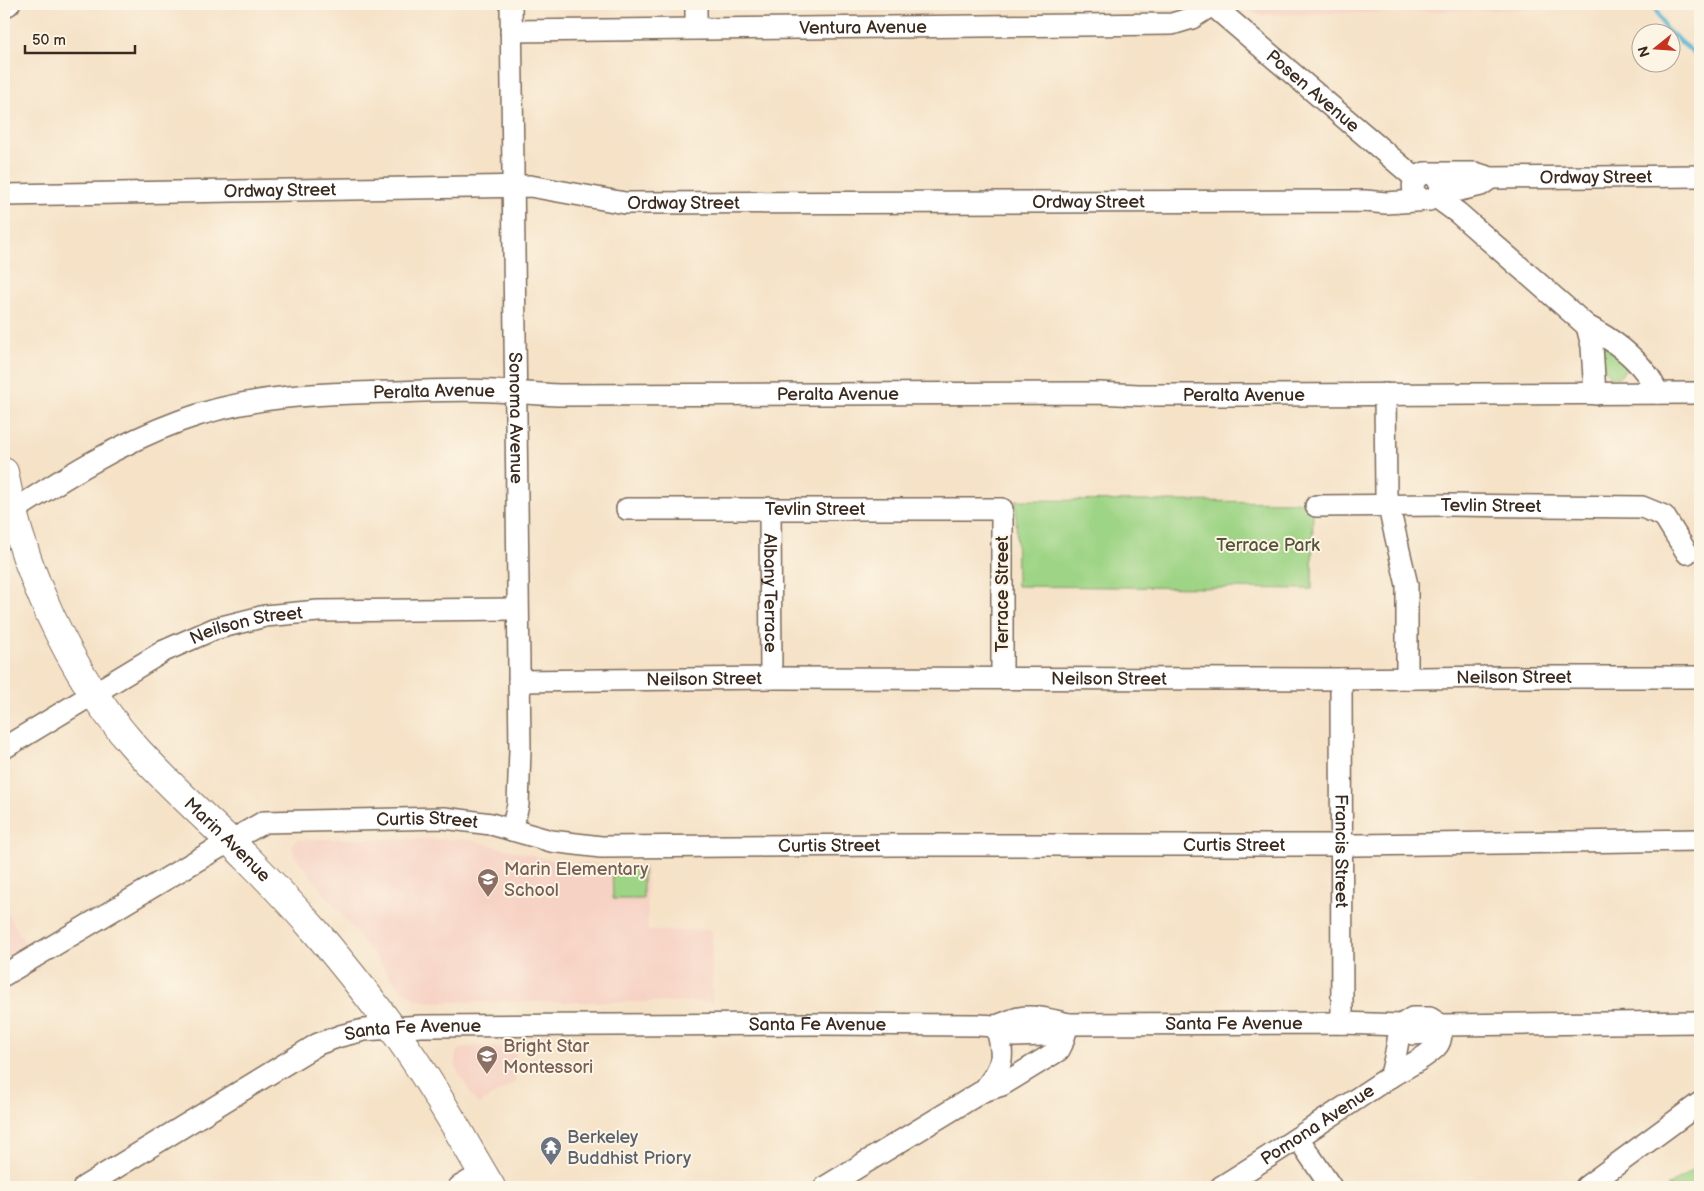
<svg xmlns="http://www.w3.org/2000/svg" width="1704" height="1191" viewBox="0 0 1704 1191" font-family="'Balsamiq Sans',sans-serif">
<rect width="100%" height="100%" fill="#fcf5e5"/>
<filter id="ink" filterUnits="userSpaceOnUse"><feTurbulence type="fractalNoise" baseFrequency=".02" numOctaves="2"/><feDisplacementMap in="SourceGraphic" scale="10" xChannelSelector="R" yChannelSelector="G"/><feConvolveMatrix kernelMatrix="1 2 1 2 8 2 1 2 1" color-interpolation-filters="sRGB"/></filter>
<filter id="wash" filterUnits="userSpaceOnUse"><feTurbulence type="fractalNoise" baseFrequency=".0096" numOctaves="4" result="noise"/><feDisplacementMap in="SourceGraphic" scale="20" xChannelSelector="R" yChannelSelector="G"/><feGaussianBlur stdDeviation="1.12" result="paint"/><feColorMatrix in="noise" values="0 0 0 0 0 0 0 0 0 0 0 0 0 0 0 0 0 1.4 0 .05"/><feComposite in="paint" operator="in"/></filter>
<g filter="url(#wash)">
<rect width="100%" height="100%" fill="#f5e2c7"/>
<!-- built -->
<path fill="#f6d2c4" d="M 1246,4 L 1677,4 L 1678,6 L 1259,15 Z
M 318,839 L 466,839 L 559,862 L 608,865 L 646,865 L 648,931 L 712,930 L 712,1002 L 432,1002 L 416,999 L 400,988 L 294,855 L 292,845 L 296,840 Z
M 4,908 L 40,968 L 4,990 Z
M 469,1046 L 516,1047 L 515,1082 L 478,1105 L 456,1069 L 455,1062 L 456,1055 L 461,1049 Z"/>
<!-- green -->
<path fill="#9ed485" stroke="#6c7f52" d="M 1601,341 L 1624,361 L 1626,368 L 1620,377 L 1611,377 C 1601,368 1602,354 1601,341 Z
M 1016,500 L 1313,502 L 1312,589 L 1017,586 Z
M 612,867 L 643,867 L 643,899 L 613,899 Z
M 1700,1164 L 1700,1187 L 1667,1187 Z"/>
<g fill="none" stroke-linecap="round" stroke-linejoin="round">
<!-- stream -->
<path stroke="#52b3d1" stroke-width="4.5" d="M 1653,4 L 1666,30 L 1669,32
M 1672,34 L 1697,56"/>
</g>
</g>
<g filter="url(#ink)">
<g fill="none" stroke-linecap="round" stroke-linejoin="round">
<!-- minor casing -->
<g stroke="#7c6a59" stroke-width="24">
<g id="minor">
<path id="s1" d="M 511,4 L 520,750 L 518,805 L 512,830"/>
<path d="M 696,4 L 696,28"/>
<path id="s2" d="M 1211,4 L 1415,178"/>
<path d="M 4,7 L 9,4"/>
<path id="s3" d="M 511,31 L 1172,24 L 1192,18 L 1212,5"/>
<path id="s4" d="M 4,195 L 530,186 L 625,203 L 1365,201 L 1386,203 L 1429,200 C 1443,195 1444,179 1429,173"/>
<path d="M 1438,195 L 1481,185 L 1491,178"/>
<path d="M 1436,197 L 1458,213 L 1587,326 C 1608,337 1631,353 1646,373 C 1651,379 1654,386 1658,393"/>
<path id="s5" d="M 1424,200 C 1414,197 1411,188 1415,178 L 1425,173 L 1475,173 L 1491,178 L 1700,176"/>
<path d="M 1587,326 L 1592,346 L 1595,394"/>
<path d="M 1385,394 L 1386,495 L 1407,585 L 1407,678"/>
<path id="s6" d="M 1316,506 L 1446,505 L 1642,507 L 1664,516 L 1687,553"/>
<path id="s7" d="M 770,508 L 771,678"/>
<path id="s8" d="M 627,509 L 1002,509 L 1002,678"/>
<path id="s9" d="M 4,517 C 60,480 117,444 180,421 C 249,395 323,393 396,392 C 429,391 462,389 494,391 C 516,392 537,394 559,395 L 1099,393 L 1138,395 L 1258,395 L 1700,393"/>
<path id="s10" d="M 1341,679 L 1342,1023"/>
<path id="s11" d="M 519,681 L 771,678 L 1341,679 L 1499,677 L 1700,677"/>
<path id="s12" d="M 4,748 L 164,651 L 214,629 L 265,616 L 318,611 L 517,609"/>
<path id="s13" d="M 4,975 L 206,855 L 264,822 L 444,818 L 491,824 L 551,841 L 601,847 L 895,845 L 1357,845 L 1700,840"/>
<path d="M 1401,1025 L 1413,1034 L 1428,1033 L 1441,1025 L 1700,1022"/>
<path id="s14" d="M 996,1026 C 1003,1024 1011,1020 1019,1018 C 1035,1015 1052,1020 1068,1024 L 1342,1023 L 1401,1025 L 1412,1018 L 1430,1018 L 1441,1025"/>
<path d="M 1390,1077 C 1396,1060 1397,1042 1401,1025"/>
<path d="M 983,1091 C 1004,1066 1005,1057 996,1026"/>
<path d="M 1298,1138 L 1331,1187"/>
<path id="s15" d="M 84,1187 L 318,1044 L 340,1036 L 364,1030 L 421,1026 L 817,1024 L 977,1025 L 996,1026 L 1015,1036 L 1045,1035 L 1068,1024"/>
<path d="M 459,1187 L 483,1173"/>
<path d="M 825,1187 L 983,1091 L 1002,1085 L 1059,1050 L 1062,1044 L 1068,1024"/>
<path id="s16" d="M 1221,1187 C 1275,1153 1328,1118 1382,1082 C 1399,1070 1421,1062 1436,1047 C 1442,1041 1441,1032 1441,1025"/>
<path d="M 1586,1187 L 1700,1103"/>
</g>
</g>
<!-- major casing -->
<g stroke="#7c6a59" stroke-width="30">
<g id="major">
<path id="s17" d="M 4,472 C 21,566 69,672 132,744 C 168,785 209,820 248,859 C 272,883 295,908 317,933 C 349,971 381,1011 409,1052 C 439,1095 464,1142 491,1187"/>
</g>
</g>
<!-- minor -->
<use href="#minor" stroke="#fff" stroke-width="21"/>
<!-- major -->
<use href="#major" stroke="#fff" stroke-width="28"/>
</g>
</g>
<!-- icons -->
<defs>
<g id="school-pin" transform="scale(1.125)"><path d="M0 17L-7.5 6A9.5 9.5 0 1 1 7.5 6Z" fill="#8d6e63" stroke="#fcf5e5"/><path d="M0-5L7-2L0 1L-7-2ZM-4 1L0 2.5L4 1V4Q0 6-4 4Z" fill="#fff"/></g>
<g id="temple-pin" transform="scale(1.125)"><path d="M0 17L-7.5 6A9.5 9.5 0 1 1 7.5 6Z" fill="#6b7280" stroke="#fcf5e5"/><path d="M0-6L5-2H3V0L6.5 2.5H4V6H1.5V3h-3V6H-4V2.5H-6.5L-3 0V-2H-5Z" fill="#fff"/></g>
</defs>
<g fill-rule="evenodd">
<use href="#school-pin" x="488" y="879"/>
<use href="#school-pin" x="487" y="1056"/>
<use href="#temple-pin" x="551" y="1147"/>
</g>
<g text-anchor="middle" stroke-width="4" stroke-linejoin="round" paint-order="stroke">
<!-- street labels -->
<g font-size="18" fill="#3b2a1e" stroke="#fcf5e5">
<text dy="6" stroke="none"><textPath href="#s3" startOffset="352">Ventura Avenue</textPath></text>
<text dy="6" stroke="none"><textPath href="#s2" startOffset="134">Posen Avenue</textPath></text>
<text dy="6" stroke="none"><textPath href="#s5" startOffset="210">Ordway Street</textPath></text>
<text dy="6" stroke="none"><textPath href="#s4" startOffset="276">Ordway Street</textPath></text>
<text dy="6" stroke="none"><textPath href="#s4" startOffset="1086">Ordway Street</textPath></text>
<text dy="6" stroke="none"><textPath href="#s4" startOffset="681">Ordway Street</textPath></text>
<text dy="6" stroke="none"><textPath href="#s9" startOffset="458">Peralta Avenue</textPath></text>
<text dy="6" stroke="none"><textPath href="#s9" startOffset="862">Peralta Avenue</textPath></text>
<text dy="6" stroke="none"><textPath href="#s9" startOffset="1268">Peralta Avenue</textPath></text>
<text dy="6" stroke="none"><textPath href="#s1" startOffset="414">Sonoma Avenue</textPath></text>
<text dy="6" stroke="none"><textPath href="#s6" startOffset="175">Tevlin Street</textPath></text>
<text dy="6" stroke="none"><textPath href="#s8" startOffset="188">Tevlin Street</textPath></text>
<text dy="6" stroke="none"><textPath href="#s7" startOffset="85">Albany Terrace</textPath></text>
<text transform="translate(1002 594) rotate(-90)" y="6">Terrace Street</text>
<text dy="6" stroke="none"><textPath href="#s12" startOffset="274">Neilson Street</textPath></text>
<text dy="6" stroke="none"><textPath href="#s11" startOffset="995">Neilson Street</textPath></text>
<text dy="6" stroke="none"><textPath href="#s11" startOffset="590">Neilson Street</textPath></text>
<text dy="6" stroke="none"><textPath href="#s11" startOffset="185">Neilson Street</textPath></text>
<text dy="6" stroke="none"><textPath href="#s13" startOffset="465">Curtis Street</textPath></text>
<text dy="6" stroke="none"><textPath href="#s17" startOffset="439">Marin Avenue</textPath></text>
<text dy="6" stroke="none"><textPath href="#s13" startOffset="1275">Curtis Street</textPath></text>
<text dy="6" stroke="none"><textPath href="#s13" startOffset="870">Curtis Street</textPath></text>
<text dy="6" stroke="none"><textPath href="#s10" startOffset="172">Francis Street</textPath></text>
<text dy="6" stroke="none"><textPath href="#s15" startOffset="776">Santa Fe Avenue</textPath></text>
<text dy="6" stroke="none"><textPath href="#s14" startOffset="240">Santa Fe Avenue</textPath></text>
<text dy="6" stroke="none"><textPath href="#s15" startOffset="371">Santa Fe Avenue</textPath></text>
<text dy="6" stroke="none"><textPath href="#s16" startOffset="115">Pomona Avenue</textPath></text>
</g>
<!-- park labels -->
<g font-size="18" fill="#545438" stroke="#fcf5e5">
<text x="1268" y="551">Terrace Park</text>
</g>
<!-- education labels -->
<g font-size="18" fill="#785e54" stroke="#fcf5e5" text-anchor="start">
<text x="504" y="875">Marin Elementary<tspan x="504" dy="21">School</tspan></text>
<text x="503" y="1052">Bright Star<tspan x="503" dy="21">Montessori</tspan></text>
</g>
<!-- worship labels -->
<g font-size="18" fill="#5b616d" stroke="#fcf5e5" text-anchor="start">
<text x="567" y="1143">Berkeley<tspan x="567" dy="21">Buddhist Priory</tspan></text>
</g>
</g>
<!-- margin -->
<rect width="1704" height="1191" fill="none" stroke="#fcf5e5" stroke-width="20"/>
<!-- north arrow -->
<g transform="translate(1656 48) rotate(253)"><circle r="24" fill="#fcf5e5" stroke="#afa495"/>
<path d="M0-4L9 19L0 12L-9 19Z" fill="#c8321e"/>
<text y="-8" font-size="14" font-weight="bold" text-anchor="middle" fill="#3b2a1e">N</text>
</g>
<!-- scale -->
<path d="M25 45v8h110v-8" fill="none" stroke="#3b2a1e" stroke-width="2.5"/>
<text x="32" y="45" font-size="15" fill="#3b2a1e" stroke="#fcf5e5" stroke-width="4" paint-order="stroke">50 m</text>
</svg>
